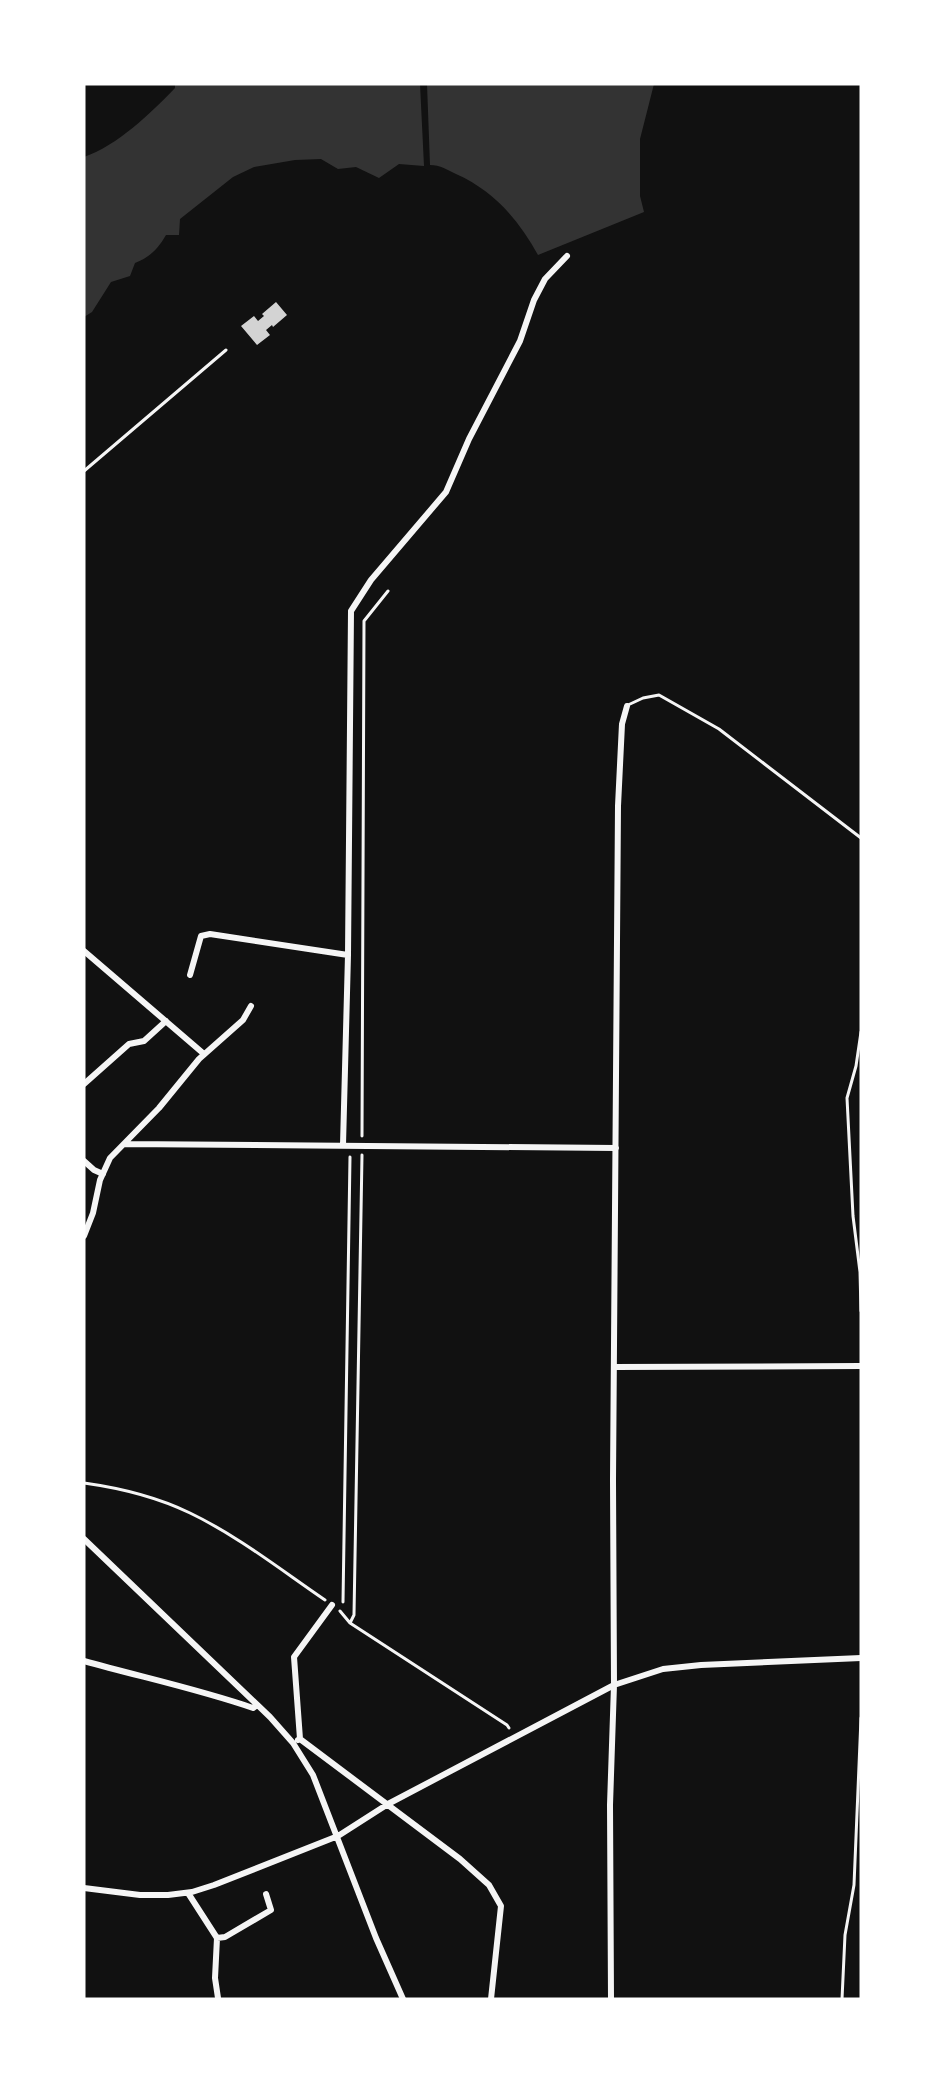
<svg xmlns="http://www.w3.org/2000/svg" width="945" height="2083" viewBox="0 0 945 2083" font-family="Mulish,sans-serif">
<rect width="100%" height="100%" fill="#111"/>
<!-- water -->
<path fill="#333" d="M 175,84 L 420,84 L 424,166 L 399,164 L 379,178 L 356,167 L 338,169 L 321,159 L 295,160 L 254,167 L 233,177 L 180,219 L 179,235 L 166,235 C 158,249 150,257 135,263 L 130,276 L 111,282 L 92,312 L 84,317 L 84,157 C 118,145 150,114 175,88 Z
M 427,84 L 654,84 L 640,139 L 640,196 L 644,212 L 538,255 C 518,219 494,191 456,174 C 448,170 440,165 430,165 Z"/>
<!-- building -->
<path fill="#d3d3d3" d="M 276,302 L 287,315 L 273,327 L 272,325 L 266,330 L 270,335 L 257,345 L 241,326 L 254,316 L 258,321 L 264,316 L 262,314 Z"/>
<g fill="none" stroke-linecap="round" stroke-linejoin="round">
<!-- path -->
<path stroke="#f5f5f5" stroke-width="3" d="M 84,471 L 226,350
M 861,1032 L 856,1066 L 847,1098 L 853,1216 L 860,1272 L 861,1311
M 362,1136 L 364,621 L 388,591
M 84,1483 C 120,1488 157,1497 190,1513 C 238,1536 281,1570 325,1600
M 343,1602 L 350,1157
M 340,1611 L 350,1623 L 507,1725 L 509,1728
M 350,1623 L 354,1615 L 362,1155
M 842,1999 L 845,1935 L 854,1885 L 861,1718"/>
<!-- service -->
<path stroke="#f5f5f5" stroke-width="3" d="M 628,705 L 643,698 L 659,695 L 719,729 L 861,838"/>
<!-- minor -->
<path stroke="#f5f5f5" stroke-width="6" d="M 84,951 L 204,1054
M 190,975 L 201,936 L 210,934 L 348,955
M 84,1084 L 129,1044 L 144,1041 L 166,1021
M 124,1144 L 616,1148
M 343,1145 L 348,955 L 351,611 L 371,580 L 446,492 L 469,439 L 520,341 L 534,300 L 545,279 L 567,256
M 84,1161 L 94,1170 L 103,1174
M 84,1236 L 93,1213 L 100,1180 L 110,1158 L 159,1108 L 199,1059 L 243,1020 L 251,1006
M 614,1367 L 861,1366
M 84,1539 L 270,1717 L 293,1743 L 313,1775 L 376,1938 L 403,1999
M 84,1661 C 141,1677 198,1689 253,1708 L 257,1705
M 300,1739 L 460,1859 L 489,1885 L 501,1906 L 491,1999
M 298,1740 L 300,1739 L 294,1657 L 332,1605
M 84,1888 L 140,1895 L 168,1895 L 192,1892 L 214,1885 L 338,1836 L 388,1804 L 614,1685 L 663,1669 L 701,1665 L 861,1658
M 188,1893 L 217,1938 L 215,1978 L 218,1998
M 217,1938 L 225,1937 L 271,1910 L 266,1894
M 611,1999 L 610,1805 L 614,1685 L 613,1480 L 618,806 L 622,724 L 627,706"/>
</g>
<!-- border -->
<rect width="945" height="2083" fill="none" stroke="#ffffff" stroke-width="171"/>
</svg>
